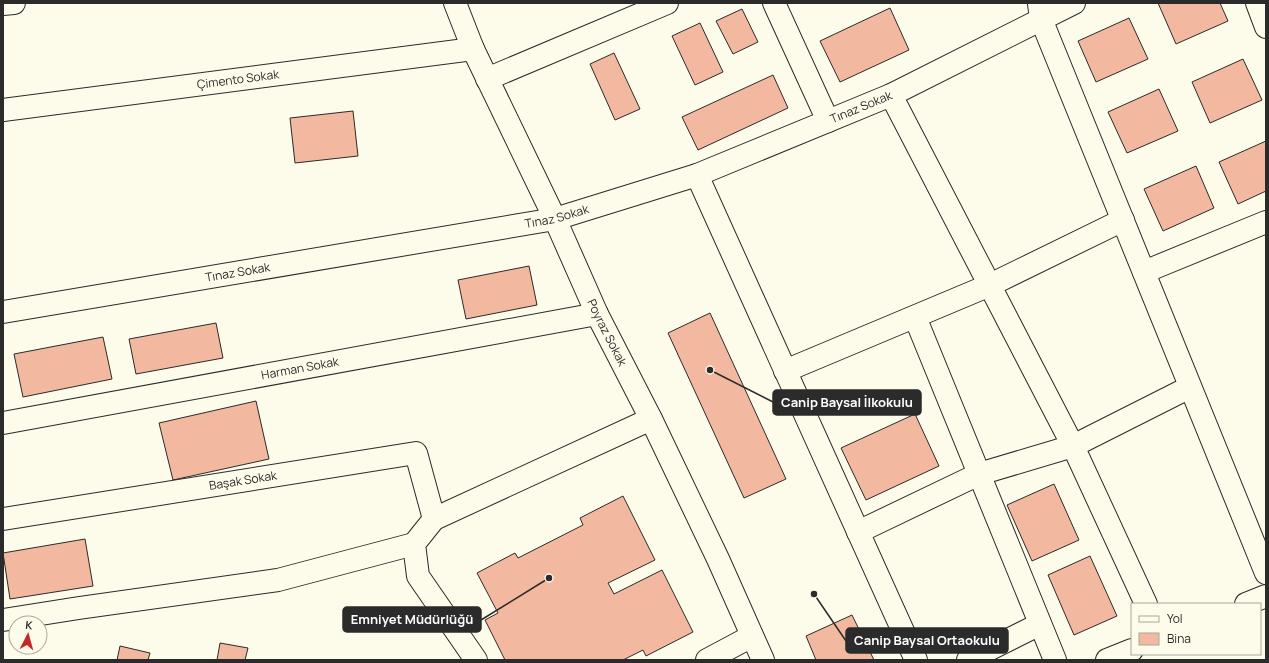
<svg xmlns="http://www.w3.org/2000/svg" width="1269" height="663" viewBox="0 0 1269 663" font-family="Manrope,sans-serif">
<rect width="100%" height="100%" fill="#fdfbea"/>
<!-- building -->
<path fill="#f2b8a0" stroke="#2b2b2b" d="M 1158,3 L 1220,3 L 1228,21 L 1176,44 Z
M 890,8 L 909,50 L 840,82 L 820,41 Z
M 742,9 L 758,42 L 733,54 L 716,21 Z
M 1129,18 L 1148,59 L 1096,82 L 1078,41 Z
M 700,23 L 723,72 L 695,85 L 672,36 Z
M 614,53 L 640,109 L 615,120 L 590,64 Z
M 1243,59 L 1262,100 L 1210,123 L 1192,82 Z
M 773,75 L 788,108 L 698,150 L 682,117 Z
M 1159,89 L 1178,131 L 1127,153 L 1108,112 Z
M 353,111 L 358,156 L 295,163 L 290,118 Z
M 1266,141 L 1266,191 L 1238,204 L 1219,162 Z
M 1196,166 L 1214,208 L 1163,231 L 1144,189 Z
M 529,266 L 537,305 L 466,319 L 458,280 Z
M 710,313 L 786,479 L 744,498 L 668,333 Z
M 216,323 L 223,358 L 136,374 L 129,339 Z
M 103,337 L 112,379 L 23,397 L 14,354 Z
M 256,401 L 269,459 L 173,480 L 159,423 Z
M 915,414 L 939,466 L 866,500 L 841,448 Z
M 1054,484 L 1079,540 L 1032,561 L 1007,505 Z
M 623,496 L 655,560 L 608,583 L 614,594 L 662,570 L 693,632 L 646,656 L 643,650 L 623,660 L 505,660 L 485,620 L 498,613 L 477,573 L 515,553 L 518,558 L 583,525 L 580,518 Z
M 85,539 L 93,586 L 10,599 L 3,553 Z
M 1090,556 L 1117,616 L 1074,635 L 1048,575 Z
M 852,615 L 874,660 L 816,660 L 806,636 Z
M 220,643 L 248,648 L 245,660 L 217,660 Z
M 120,646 L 150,653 L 148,660 L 117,660 Z"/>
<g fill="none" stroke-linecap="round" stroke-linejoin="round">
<!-- minor casing -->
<g stroke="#2b2b2b" stroke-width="24">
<g id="minor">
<path id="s1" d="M 455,3 L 473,49 L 555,219 L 597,314 L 651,419 L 718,559 L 763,660"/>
<path d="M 774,3 L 828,121"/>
<path d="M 1257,3 L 1266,27"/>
<path d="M 3,4 L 14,3"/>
<path d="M 1039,4 L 1041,19 L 1266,573"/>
<path d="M 487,79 L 667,3"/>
<path d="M 891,95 L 1073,446 L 1146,604"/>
<path id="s2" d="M 3,110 L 473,49"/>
<path d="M 697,175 L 916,660"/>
<path d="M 1144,272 L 1266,222"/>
<path id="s3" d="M 3,312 L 555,219 L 697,175 L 891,95 L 1074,3"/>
<path d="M 915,317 L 1055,660"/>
<path d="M 785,371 L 990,285 L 1123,220"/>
<path id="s4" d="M 3,423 L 597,314"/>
<path id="s5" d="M 3,519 L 416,453 L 434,519"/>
<path d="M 858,532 L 979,474 L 1073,446 L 1190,387"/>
<path d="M 1246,604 L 1266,596"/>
<path d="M 3,620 L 79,608 L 278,580 L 414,544"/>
<path d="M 476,660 L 418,576 L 414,544 L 434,519 L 651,419"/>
<path d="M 707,660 L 752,636"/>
<path d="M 968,660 L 1040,624"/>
<path d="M 1107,660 L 1132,650"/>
</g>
</g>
<!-- minor -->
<use href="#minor" stroke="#fdfbea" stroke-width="22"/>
</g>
<g text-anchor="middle" stroke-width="3" stroke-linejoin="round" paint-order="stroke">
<!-- street labels -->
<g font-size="12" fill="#2b2b2b" stroke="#fdfbea">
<text dy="4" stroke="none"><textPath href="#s2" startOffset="237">Çimento Sokak</textPath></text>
<text dy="4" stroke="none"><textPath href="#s3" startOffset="886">Tınaz Sokak</textPath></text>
<text dy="4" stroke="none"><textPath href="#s3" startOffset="562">Tınaz Sokak</textPath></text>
<text dy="4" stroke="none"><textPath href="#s3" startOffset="238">Tınaz Sokak</textPath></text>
<text dy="4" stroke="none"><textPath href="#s1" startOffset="363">Poyraz Sokak</textPath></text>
<text dy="4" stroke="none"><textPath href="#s4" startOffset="302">Harman Sokak</textPath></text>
<text dy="4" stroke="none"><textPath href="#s5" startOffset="243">Başak Sokak</textPath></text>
</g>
</g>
<!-- callouts -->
<path fill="none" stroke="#2b2b2b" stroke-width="1.5" d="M710 370L773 402M549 578L481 620M814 594L846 641"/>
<g fill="#2b2b2b" stroke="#fdfbea" stroke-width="1.5">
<circle cx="710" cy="370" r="4"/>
<circle cx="549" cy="578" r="4"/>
<circle cx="814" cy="594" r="4"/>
</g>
<g fill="#2b2b2b" stroke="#2b2b2b" stroke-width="1.5">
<rect x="773" y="390" width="148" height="25" rx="4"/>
<rect x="343" y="607" width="138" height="25" rx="4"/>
<rect x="846" y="628" width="162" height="25" rx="4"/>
</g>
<g font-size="13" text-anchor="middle" font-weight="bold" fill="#fff">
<text x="847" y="407">Canip Baysal İlkokulu</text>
<text x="412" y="624">Emniyet Müdürlüğü</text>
<text x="927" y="645">Canip Baysal Ortaokulu</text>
</g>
<!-- border -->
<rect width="1269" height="663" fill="none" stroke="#2b2b2b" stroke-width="8"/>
<!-- legend -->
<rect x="1131" y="603" width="130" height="52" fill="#fdfbea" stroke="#a9a89e"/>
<rect x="1139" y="616" width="20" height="6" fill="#fdfbea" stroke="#a9a89e"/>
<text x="1167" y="623" font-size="12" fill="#2b2b2b">Yol</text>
<rect x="1139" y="633" width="20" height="12" fill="#f2b8a0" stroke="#a9a89e"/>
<text x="1167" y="643" font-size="12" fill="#2b2b2b">Bina</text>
<!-- north arrow -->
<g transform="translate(28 635) rotate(6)"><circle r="19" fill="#fdfbea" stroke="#a9a89e"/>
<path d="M0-3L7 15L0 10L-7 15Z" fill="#c62828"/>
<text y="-6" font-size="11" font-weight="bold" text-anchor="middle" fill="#2b2b2b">K</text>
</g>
</svg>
